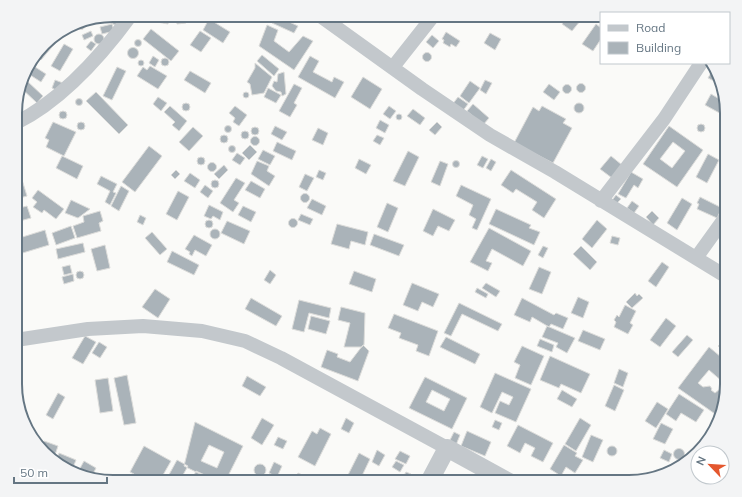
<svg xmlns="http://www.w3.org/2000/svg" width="742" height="497" viewBox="0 0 742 497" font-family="Mulish,sans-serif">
<rect width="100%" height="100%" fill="#fafaf8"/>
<!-- building -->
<path fill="#aab3b9" stroke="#dcdcda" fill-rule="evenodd" d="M 113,15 L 123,15 L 121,28 L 105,20 L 106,16 Z
M 158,15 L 169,17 L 168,24 L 157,22 Z
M 371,15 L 386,15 L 380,23 Z
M 405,15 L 416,15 L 412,20 Z
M 569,15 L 585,15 L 572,31 L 562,24 Z
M 185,16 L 186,23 L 177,24 L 176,17 Z
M 276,16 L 298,26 L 294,33 L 272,23 Z
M 209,19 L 230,32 L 223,43 L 203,30 Z
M76.5 25a4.5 4.5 0 1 1 9 0a4.5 4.5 0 1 1-9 0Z
M 112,24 L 114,31 L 102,34 L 100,27 Z
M 596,24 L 601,28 L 601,39 L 593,51 L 582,44 Z
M 267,25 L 278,30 L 274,41 L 289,52 L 303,36 L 313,41 L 294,70 L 259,46 Z
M 151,29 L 179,51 L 171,61 L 143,39 Z
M 91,31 L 93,36 L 84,40 L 82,35 Z
M 200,31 L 211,38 L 201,52 L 190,45 Z
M 446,32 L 460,41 L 456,47 L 451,44 L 450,47 L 443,43 L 444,40 L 442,39 Z
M 490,33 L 501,39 L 495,50 L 484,43 Z
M94 39a5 5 0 1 1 10 0a5 5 0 1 1-10 0Z
M 432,35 L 439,41 L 433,48 L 426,42 Z
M 52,37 L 57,41 L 41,60 L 36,55 L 48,39 Z
M134.5 43a3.5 3.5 0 1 1 7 0a3.5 3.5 0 1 1-7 0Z
M 91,41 L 96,44 L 91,51 L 86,47 Z
M 64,44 L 73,49 L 60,71 L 51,66 Z
M127.5 53a5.5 5.5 0 1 1 11 0a5.5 5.5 0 1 1-11 0Z
M422.5 57a4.5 4.5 0 1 1 9 0a4.5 4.5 0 1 1-9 0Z
M 262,55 L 279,69 L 274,76 L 257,61 Z
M 153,56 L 159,60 L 155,67 L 149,63 Z
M 310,56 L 319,61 L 313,72 L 332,82 L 334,77 L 344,82 L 335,98 L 298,77 Z
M161 62a4 4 0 1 1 8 0a4 4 0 1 1-8 0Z
M138 63a3 3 0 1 1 6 0a3 3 0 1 1-6 0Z
M 255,63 L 272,77 L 264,93 L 252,95 L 250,84 L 247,82 L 255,68 Z
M 32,65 L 46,74 L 41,82 L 27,73 Z
M 150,66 L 167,76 L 158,89 L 137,76 L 143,67 L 147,70 Z
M 715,66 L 720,84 L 708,78 Z
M 117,67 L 126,71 L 112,100 L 103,96 Z
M 190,71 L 211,83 L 205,93 L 184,80 Z
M 284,72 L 286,94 L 282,96 L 281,92 L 276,91 L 272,86 L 274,81 L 277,82 L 278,74 Z
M 363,77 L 382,89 L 370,109 L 351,97 Z
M 26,80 L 43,96 L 37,103 L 20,87 Z
M 55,80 L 63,83 L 58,91 L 52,88 Z
M 485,80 L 492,83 L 486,94 L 480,90 Z
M 470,81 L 480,88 L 469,103 L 460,96 Z
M576.5 88a4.5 4.5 0 1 1 9 0a4.5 4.5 0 1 1-9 0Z
M 294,84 L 302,88 L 294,103 L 297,105 L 290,117 L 279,111 Z
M 549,84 L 560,92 L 554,100 L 543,92 Z
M562.5 89a4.5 4.5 0 1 1 9 0a4.5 4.5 0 1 1-9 0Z
M 268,88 L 281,95 L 276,103 L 264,97 Z
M243 95a3 3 0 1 1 6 0a3 3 0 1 1-6 0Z
M 96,92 L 128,125 L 119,134 L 86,101 Z
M 711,94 L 726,103 L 727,113 L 725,116 L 705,105 Z
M 158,97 L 167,103 L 161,111 L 153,104 Z
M 458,97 L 468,104 L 462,112 L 452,105 Z
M75.5 102a3.5 3.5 0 1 1 7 0a3.5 3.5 0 1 1-7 0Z
M574 108a5 5 0 1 1 10 0a5 5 0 1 1-10 0Z
M182 107a4 4 0 1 1 8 0a4 4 0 1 1-8 0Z
M 473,104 L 489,118 L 483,125 L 467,111 Z
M 170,106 L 187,121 L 179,131 L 172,125 L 175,122 L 164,112 Z
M 235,106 L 247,115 L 239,126 L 233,122 L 235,118 L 229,113 Z
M 389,106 L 396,111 L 390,119 L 383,114 Z
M 542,106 L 566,119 L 563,123 L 572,128 L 553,163 L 514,143 L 533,107 L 539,111 Z
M 413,109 L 425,118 L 420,125 L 407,116 Z
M59 115a4 4 0 1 1 8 0a4 4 0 1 1-8 0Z
M396 117a3 3 0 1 1 6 0a3 3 0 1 1-6 0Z
M 380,120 L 389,125 L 385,133 L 376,128 Z
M77 126a4 4 0 1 1 8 0a4 4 0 1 1-8 0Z
M 53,122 L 76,132 L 64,156 L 46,147 L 49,140 L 45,138 Z
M 437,122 L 442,127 L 435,135 L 429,130 Z
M697 128a4 4 0 1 1 8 0a4 4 0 1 1-8 0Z
M224.5 129a3.5 3.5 0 1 1 7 0a3.5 3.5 0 1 1-7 0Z
M 275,126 L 287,132 L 282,140 L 271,134 Z
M 669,126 L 703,150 L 677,187 L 643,164 ZM 673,142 L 685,151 L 672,168 L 660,159 Z
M251 131a4 4 0 1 1 8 0a4 4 0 1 1-8 0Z
M 193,127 L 203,136 L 189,151 L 179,142 Z
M 318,128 L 328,133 L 323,145 L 312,140 Z
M241 135a4 4 0 1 1 8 0a4 4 0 1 1-8 0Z
M 377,135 L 384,138 L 380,145 L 373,141 Z
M220 139a4 4 0 1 1 8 0a4 4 0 1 1-8 0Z
M250.5 141a4.5 4.5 0 1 1 9 0a4.5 4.5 0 1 1-9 0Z
M 277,142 L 296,151 L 292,160 L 273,151 Z
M 250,145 L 257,152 L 249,160 L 242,153 Z
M228.5 149a3.5 3.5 0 1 1 7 0a3.5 3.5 0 1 1-7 0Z
M 149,146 L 162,156 L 135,192 L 122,182 Z
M 263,150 L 275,156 L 270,165 L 258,159 Z
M 408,151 L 419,157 L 405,186 L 393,181 Z
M 237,153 L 245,158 L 240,165 L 232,160 Z
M 708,154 L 719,160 L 707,183 L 696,177 Z
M 62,156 L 83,166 L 77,179 L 56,168 Z
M 482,156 L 488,159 L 483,168 L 477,165 Z
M 611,156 L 622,165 L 612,178 L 600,169 Z
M197 161a4 4 0 1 1 8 0a4 4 0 1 1-8 0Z
M 359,159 L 371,165 L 366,174 L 355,168 Z
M 491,159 L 496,162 L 491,171 L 486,168 Z
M452.5 164a3.5 3.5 0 1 1 7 0a3.5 3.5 0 1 1-7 0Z
M 257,161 L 269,166 L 267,171 L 275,176 L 269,186 L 251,174 Z
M 440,161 L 448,164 L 440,186 L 431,182 Z
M207.5 167a4.5 4.5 0 1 1 9 0a4.5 4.5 0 1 1-9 0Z
M 224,165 L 228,170 L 219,179 L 214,174 Z
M 16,170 L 19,170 L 27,196 L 16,199 Z
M 176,170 L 180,174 L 175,179 L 171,175 Z
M 319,170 L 326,173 L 323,180 L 316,177 Z
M 511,170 L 556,199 L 544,218 L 532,210 L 537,202 L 516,189 L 513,193 L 501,185 Z
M 631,172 L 643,179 L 638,188 L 634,185 L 626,198 L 618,194 Z
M 190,173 L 200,180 L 195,188 L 184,181 Z
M 305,174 L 314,178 L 307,191 L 299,187 Z
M 101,176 L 117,184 L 113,192 L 116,193 L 110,205 L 105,202 L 110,191 L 97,184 Z
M 236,178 L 245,183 L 234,200 L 239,203 L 233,212 L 220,203 Z
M211 184a4 4 0 1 1 8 0a4 4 0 1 1-8 0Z
M 251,181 L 265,189 L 260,198 L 245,190 Z
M 205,185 L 213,191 L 208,198 L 200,192 Z
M 461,185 L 491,199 L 477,230 L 472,228 L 476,219 L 469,215 L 473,205 L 456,196 Z
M 121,186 L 129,191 L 119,211 L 111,206 Z
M 38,190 L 64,209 L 56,219 L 44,210 L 42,213 L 33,207 L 37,202 L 32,198 Z
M 178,191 L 189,197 L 177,220 L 166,214 Z
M300.5 198a4.5 4.5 0 1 1 9 0a4.5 4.5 0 1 1-9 0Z
M 616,195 L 621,199 L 614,206 L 610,203 Z
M 700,197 L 722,208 L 717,218 L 697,209 L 699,204 L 697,203 Z
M 682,198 L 692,204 L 677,230 L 667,223 Z
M 312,199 L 326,206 L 322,215 L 307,208 Z
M 71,200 L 90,209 L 78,218 L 65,213 Z
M 632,201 L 639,206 L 634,213 L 627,208 Z
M 387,203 L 398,208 L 388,232 L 377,227 Z
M 209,205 L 223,212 L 220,220 L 213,216 L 211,219 L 204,216 Z
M 27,206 L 31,218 L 16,222 L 16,209 Z
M 243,206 L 256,212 L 251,222 L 238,215 Z
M 433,209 L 455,220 L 449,231 L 438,226 L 433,236 L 423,231 Z
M 496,209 L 531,225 L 529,228 L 540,232 L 534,245 L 489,224 Z
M 100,211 L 103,221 L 99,223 L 101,231 L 77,238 L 73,226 L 84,222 L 83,216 Z
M 652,211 L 659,218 L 653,225 L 646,217 Z
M 301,214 L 313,219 L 310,225 L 298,220 Z
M 140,215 L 146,218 L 143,225 L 137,222 Z
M288.5 223a4.5 4.5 0 1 1 9 0a4.5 4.5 0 1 1-9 0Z
M 597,220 L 607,229 L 592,248 L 582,239 Z
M205 224a4 4 0 1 1 8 0a4 4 0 1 1-8 0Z
M 227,221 L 250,231 L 244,244 L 221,233 Z
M 337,224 L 368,232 L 365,245 L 351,241 L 349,249 L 331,244 Z
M 71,226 L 75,238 L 56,245 L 52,233 Z
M 489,228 L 531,251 L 523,266 L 492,249 L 486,261 L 492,263 L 488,271 L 470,262 Z
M210 234a5 5 0 1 1 10 0a5 5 0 1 1-10 0Z
M 45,230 L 49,245 L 16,255 L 16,239 Z
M 152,232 L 167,249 L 160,255 L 145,238 Z
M 374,234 L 404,245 L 399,256 L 370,245 Z
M 194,235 L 212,245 L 206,256 L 195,250 L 192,256 L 189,254 L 190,252 L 185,249 Z
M 612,236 L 620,238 L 618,245 L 610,243 Z
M 83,243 L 85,252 L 58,259 L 56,249 Z
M 105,245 L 110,268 L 97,271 L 91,249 Z
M 543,246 L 548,248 L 543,258 L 538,255 Z
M 581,246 L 597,262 L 590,270 L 573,254 Z
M 172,251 L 199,265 L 194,275 L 167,262 Z
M 727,251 L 727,267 L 719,262 Z
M 662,262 L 669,267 L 656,287 L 648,281 Z
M 70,265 L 72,273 L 64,275 L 62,267 Z
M 539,267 L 551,272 L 542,294 L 529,289 Z
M 270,270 L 276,275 L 270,284 L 264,280 Z
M 354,271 L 376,279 L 372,292 L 349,284 Z
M76 275a4 4 0 1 1 8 0a4 4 0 1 1-8 0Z
M 73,274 L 74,281 L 64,284 L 62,277 Z
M 412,283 L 439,294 L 433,307 L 422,302 L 418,311 L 403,305 Z
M 486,283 L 500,291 L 496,297 L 482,288 Z
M 477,288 L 488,294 L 486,298 L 475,292 Z
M 155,289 L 170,299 L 158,318 L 142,307 Z
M 635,293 L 637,296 L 639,294 L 643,298 L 632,308 L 626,302 Z
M 578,297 L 589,302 L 583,318 L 571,313 Z
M 251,298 L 282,316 L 276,326 L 245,309 Z
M 522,298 L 554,315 L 556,313 L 568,318 L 563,329 L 551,324 L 549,327 L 532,317 L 530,322 L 514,315 Z
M 299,300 L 331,308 L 329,318 L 309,313 L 304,332 L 292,329 Z
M 459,303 L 502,324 L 498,331 L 462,314 L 451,336 L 444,333 Z
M 625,305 L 636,311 L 630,323 L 633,325 L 628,334 L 614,327 L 616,322 L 614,320 L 617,315 L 619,317 Z
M 341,307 L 365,313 L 364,345 L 363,345 L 362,347 L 344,347 L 350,323 L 338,320 Z
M 394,314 L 438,331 L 429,356 L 416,351 L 418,345 L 399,338 L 401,333 L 388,328 Z
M 311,316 L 330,321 L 326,334 L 308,329 Z
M 666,318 L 676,326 L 660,347 L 650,340 Z
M 547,326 L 575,338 L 567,353 L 556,347 L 558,343 L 542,337 Z
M 583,330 L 605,339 L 600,350 L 578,341 Z
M 727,332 L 727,342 L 722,339 Z
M 687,335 L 693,340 L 678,357 L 672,352 Z
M 85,336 L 96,342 L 83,364 L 72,358 Z
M 446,337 L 480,354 L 475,364 L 440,347 Z
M 540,339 L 554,345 L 552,352 L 537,346 Z
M 723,341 L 727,345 L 727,354 L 718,346 Z
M 99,342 L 107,347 L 100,358 L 92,353 Z
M 363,345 L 369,351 L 358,381 L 321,367 L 327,350 L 338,354 L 337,357 L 350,362 Z
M 522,346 L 544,356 L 531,385 L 515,378 L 520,365 L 514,362 Z
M 709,347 L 727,362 L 727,380 L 724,383 L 709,370 L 698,383 L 703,387 L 710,386 L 712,389 L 711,390 L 715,393 L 720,389 L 726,394 L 718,416 L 678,388 Z
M 550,356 L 590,374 L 581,393 L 561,384 L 559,388 L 540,380 Z
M 619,369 L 628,373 L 623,387 L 614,383 Z
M 495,373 L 531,389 L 516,422 L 495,413 L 500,401 L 509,405 L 513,397 L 502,392 L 492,413 L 480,407 Z
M 127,375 L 136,423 L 124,425 L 114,378 Z
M 247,376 L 266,387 L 260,396 L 242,386 Z
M 425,377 L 467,398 L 452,429 L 409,408 ZM 432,390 L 450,399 L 444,411 L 426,402 Z
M 108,378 L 113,411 L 100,413 L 95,380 Z
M 614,385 L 624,390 L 615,411 L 605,406 Z
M 562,390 L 577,399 L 572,407 L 557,399 Z
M 58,393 L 65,397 L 53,419 L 46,415 Z
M 679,394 L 704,410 L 696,422 L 681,413 L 676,421 L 666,414 Z
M 657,402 L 668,409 L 656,428 L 645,421 Z
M 262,418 L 274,425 L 262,445 L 251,438 Z
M 346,418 L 354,423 L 349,433 L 341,429 Z
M 580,418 L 591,425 L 576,451 L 565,444 Z
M 495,420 L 502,423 L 499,430 L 492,427 Z
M 195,422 L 243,446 L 225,482 L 216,482 L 184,466 ZM 209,445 L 224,452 L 217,468 L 201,461 Z
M 661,423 L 673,429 L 665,444 L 653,439 Z
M 518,425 L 553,443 L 543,462 L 531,456 L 535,448 L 525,443 L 520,453 L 507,446 Z
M 320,428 L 331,434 L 315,466 L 298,457 L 312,431 L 317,434 Z
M 714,429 L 710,439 L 701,448 L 698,445 Z
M 467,431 L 491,442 L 485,456 L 461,446 Z
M 454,432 L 460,435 L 456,445 L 449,442 Z
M 591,435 L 603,440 L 593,462 L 582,457 Z
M 278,437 L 287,441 L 283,449 L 274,445 Z
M 44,441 L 58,446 L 55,455 L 45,451 L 42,448 Z
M 564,445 L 577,453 L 575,456 L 583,460 L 575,473 L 566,467 L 561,476 L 550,469 Z
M607 451a5 5 0 1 1 10 0a5 5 0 1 1-10 0Z
M 144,446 L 171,461 L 159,482 L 129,482 L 134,474 L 130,472 Z
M673.5 454a5.5 5.5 0 1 1 11 0a5.5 5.5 0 1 1-11 0Z
M 377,450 L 385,455 L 379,466 L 372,462 Z
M 664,450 L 672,454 L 669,462 L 660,458 Z
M 400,451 L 410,456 L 406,464 L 395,459 Z
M 59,453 L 76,460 L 72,470 L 59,466 L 55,463 Z
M 359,453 L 370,459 L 360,480 L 348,475 Z
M 177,460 L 188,466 L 179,482 L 165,482 Z
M 84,461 L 96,468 L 92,476 L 78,472 Z
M 396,461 L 404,465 L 400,472 L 392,467 Z
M 274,462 L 282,466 L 277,477 L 269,473 Z
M254 470a6 6 0 1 1 12 0a6 6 0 1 1-12 0Z
M 196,471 L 220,482 L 191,482 Z
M 406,472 L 411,474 L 407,482 L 402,479 Z
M 298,473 L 318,482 L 294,482 Z"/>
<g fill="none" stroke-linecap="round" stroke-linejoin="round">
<!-- minor -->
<path stroke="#c3c8cc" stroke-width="14" d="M 319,15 L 422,89 L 490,135 L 555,172 L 727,277
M 393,67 L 434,15
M 16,123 C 62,100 101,56 131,15
M 601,201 L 664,119 L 701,63
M 696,258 L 727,215
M 16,340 L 88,329 L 143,326 L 202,331 L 245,341 L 281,358 L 447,448"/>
<!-- tertiary -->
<path stroke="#c3c8cc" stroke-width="18" d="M 429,482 L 447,448 L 509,482"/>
</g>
<!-- crop -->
<path d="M0 0H742V497H0ZM113 22H629A91 91 0 0 1 720 113V384A91 91 0 0 1 629 475H113A91 91 0 0 1 22 384V113A91 91 0 0 1 113 22Z" fill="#f3f4f5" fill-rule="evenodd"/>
<path fill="none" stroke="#657683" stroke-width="2" d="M113 22H629A91 91 0 0 1 720 113V384A91 91 0 0 1 629 475H113A91 91 0 0 1 22 384V113A91 91 0 0 1 113 22Z"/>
<!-- legend -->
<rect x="600" y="12" width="130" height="52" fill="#ffffff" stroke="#c1c8cd"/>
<rect x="608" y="25" width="20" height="6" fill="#c3c8cc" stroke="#c1c8cd"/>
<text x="636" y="32" font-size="12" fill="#657683">Road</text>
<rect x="608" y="42" width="20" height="12" fill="#aab3b9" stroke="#c1c8cd"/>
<text x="636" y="52" font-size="12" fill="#657683">Building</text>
<!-- north arrow -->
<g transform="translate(710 465) rotate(295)"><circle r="19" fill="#ffffff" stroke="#c1c8cd"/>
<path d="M0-3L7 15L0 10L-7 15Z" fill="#e4572e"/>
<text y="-6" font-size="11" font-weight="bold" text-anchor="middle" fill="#657683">N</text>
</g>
<!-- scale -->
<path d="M14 477v6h93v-6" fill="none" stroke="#657683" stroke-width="2"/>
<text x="20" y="477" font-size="12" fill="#657683" stroke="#ffffff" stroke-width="3" paint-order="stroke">50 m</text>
</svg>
